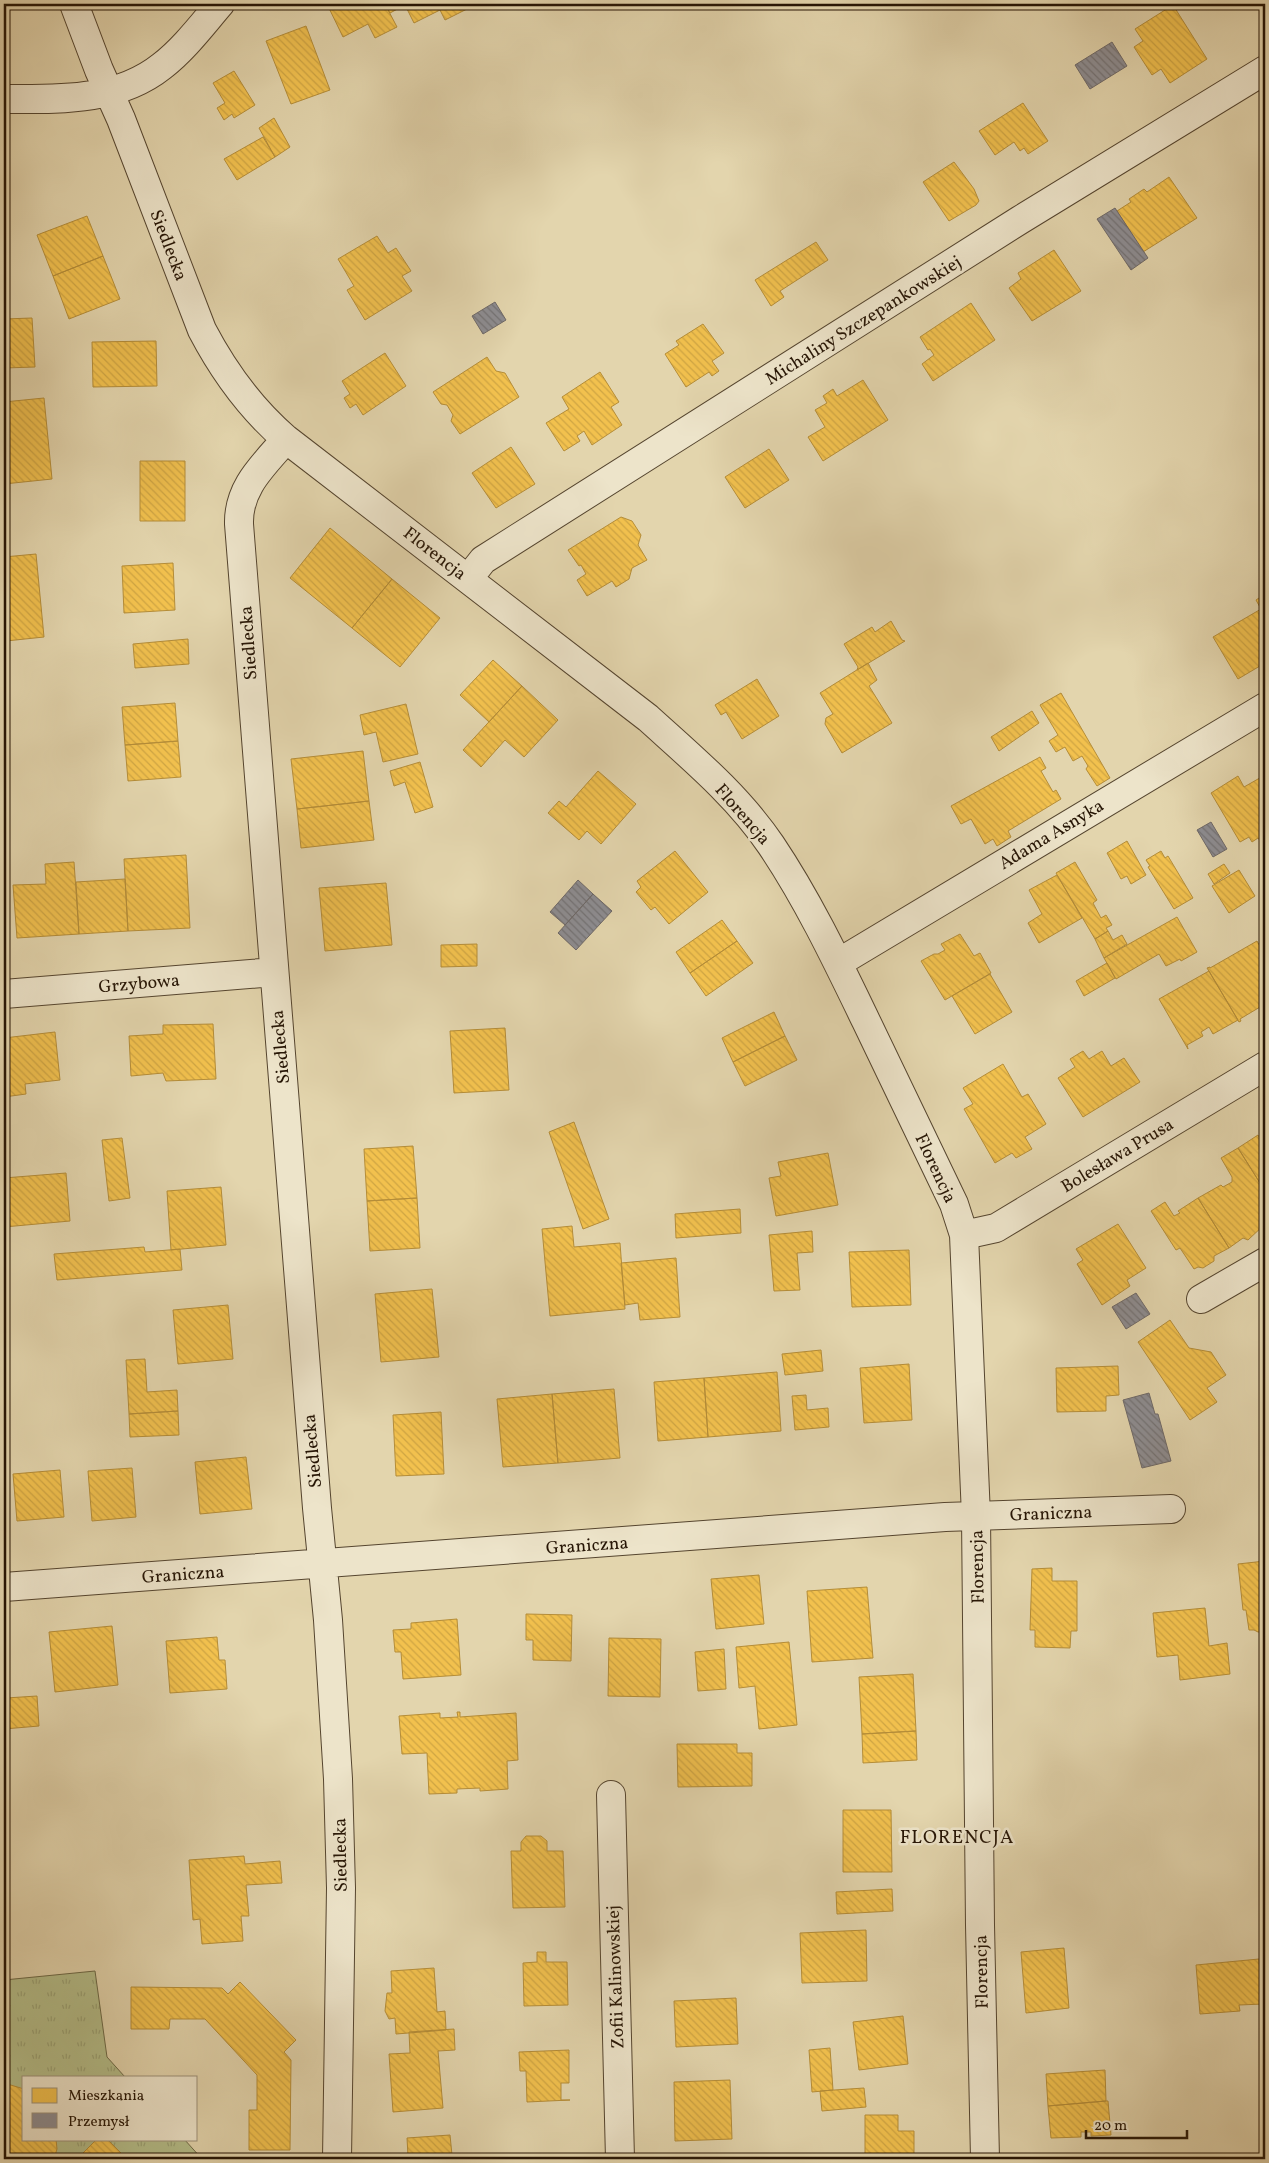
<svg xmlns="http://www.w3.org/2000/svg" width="1269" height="2163" viewBox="0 0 1269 2163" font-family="Vollkorn,serif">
<defs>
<pattern id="grass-tufts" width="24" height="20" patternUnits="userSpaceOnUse" patternTransform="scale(1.25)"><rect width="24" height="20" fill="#b4bd89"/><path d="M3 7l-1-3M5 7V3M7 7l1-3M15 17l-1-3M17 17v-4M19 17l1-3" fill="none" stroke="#9ba275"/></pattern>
<pattern id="homes-back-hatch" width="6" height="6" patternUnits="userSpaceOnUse" patternTransform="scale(1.25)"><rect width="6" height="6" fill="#f2c14e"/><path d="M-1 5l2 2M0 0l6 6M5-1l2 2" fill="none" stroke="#cfa543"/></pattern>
<pattern id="industry-back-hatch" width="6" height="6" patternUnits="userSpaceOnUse" patternTransform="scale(1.25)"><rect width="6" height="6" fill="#8d8d92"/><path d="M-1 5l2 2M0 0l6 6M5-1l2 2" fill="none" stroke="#737275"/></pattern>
</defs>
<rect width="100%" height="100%" fill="#e3d5ad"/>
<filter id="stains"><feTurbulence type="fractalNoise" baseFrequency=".004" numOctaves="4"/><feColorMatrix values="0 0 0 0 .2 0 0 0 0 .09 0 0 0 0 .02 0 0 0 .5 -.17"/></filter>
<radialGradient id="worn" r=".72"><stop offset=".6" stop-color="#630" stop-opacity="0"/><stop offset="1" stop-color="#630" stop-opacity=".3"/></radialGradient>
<!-- grass -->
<path fill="url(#grass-tufts)" stroke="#6d6947" d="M 95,1971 L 107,2057 L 125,2077 L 24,2077 L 24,2139 L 184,2139 L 202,2159 L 4,2159 L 4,1980 Z"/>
<!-- homes -->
<path fill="url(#homes-back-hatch)" stroke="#b58d38" d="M 327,4 L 385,4 L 397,27 L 375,38 L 368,24 L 343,37 Z
M 385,4 L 467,4 L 469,8 L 445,20 L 440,10 L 414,23 L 405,5 L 390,13 Z
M 1173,5 L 1207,59 L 1170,83 L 1161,69 L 1152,75 L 1134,47 L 1143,41 L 1135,29 Z
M 306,26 L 330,90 L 291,104 L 266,41 Z
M 234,71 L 255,105 L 234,118 L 232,114 L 224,120 L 217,108 L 225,103 L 213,83 Z
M 1023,103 L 1048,141 L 1028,154 L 1024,148 L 1020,151 L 1014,142 L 995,155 L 979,131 Z
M 274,118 L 290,147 L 275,157 L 259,128 Z
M 263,137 L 275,157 L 237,180 L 224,159 Z
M 954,162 L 974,189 L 979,201 L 976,205 L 949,221 L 923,182 Z
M 1169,177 L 1197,218 L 1143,252 L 1117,211 L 1131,202 L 1129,199 L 1144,189 L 1147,192 Z
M 87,216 L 103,256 L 53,276 L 37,235 Z
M 7,225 L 9,255 L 4,256 L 4,226 Z
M 377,236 L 388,253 L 396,248 L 411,271 L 402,276 L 412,291 L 365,320 L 347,290 L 354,286 L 338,259 Z
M 816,242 L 828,260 L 780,291 L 784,297 L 771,306 L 755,280 Z
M 1054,250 L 1081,291 L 1032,321 L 1009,288 L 1021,279 L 1018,273 Z
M 103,256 L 120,299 L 69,319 L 53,276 Z
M 971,303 L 995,340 L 933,381 L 922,364 L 934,355 L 930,349 L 928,350 L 920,337 Z
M 32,318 L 35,367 L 4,368 L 4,319 Z
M 703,324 L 724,353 L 712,361 L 719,371 L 712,376 L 709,372 L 686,387 L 665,354 L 679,345 L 676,341 Z
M 156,341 L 157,386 L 93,387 L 92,342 Z
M 385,353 L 406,386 L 363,415 L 356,404 L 350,408 L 344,398 L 350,394 L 342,381 Z
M 487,357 L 496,371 L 505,373 L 519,397 L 460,434 L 451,421 L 453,415 L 447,405 L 441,404 L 433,392 Z
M 600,372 L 619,402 L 611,407 L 622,425 L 592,445 L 584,431 L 577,436 L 580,441 L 564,451 L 546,423 L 569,409 L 562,397 Z
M 863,380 L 888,420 L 823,461 L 808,437 L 825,427 L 815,410 L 827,403 L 823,396 L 833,389 L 837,396 Z
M 44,398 L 52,479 L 4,484 L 4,402 Z
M 511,447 L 535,484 L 496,508 L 472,473 Z
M 769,449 L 789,480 L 745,508 L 725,477 Z
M 140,461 L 185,461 L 185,521 L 140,521 Z
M 621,517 L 632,521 L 641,535 L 638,545 L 647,560 L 632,568 L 629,579 L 616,587 L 612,581 L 587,596 L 577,580 L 586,574 L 581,565 L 579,566 L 568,550 Z
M 330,528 L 392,579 L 352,628 L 290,578 Z
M 36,554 L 44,637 L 6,641 L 4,626 L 4,557 Z
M 173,563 L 175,610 L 124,613 L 122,566 Z
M 392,579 L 440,618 L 400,667 L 352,628 Z
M 1265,594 L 1265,663 L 1238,679 L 1213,637 L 1261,609 L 1256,600 Z
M 891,621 L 902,640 L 905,641 L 857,670 L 858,667 L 844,644 L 872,627 L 875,632 Z
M 188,639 L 189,664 L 135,668 L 133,644 Z
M 493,660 L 522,686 L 489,722 L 460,695 Z
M 868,663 L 877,680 L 869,686 L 892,723 L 842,753 L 825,724 L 826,718 L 833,714 L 820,693 Z
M 757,679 L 779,716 L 742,739 L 726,712 L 721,715 L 715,705 Z
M 522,686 L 558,720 L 524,757 L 505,740 L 481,767 L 463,750 Z
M 1061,693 L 1110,778 L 1097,786 L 1086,769 L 1088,766 L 1082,756 L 1073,761 L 1065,747 L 1056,752 L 1049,741 L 1058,735 L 1040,705 Z
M 175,703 L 178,741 L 125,745 L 122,707 Z
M 406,704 L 418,754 L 383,762 L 376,732 L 364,735 L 360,715 Z
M 1032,711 L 1039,723 L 999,751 L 991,737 Z
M 178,741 L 181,777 L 128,781 L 125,745 Z
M 363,751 L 369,801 L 297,809 L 291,759 Z
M 1040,757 L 1046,768 L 1041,771 L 1053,792 L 1056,790 L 1061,799 L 1008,831 L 1011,837 L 997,846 L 993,839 L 985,844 L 971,819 L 961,824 L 951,806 Z
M 420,762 L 433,807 L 415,813 L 405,782 L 394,786 L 390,771 Z
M 598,771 L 636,804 L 601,844 L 587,831 L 579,840 L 548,813 L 559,801 L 566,807 Z
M 1265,775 L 1265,839 L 1261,842 L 1258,838 L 1252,842 L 1249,837 L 1240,842 L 1211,793 L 1238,776 L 1244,787 Z
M 369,801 L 374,840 L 301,848 L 297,809 Z
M 1127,841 L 1146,875 L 1131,884 L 1127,876 L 1121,879 L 1107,853 Z
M 675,851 L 708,892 L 669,924 L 655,907 L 651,910 L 636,892 L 641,887 L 637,881 Z
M 1161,851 L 1165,858 L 1168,856 L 1193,898 L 1174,909 L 1148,867 L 1150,866 L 1146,860 Z
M 186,855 L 190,928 L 128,931 L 124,859 Z
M 74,862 L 79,934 L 17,938 L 13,885 L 46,884 L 45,864 Z
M 1075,862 L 1097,900 L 1093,903 L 1101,918 L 1106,915 L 1112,925 L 1106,928 L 1108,931 L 1095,939 L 1056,873 Z
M 1224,864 L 1230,873 L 1214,884 L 1208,874 Z
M 1239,870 L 1255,896 L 1229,913 L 1212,886 Z
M 1057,875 L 1082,918 L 1039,943 L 1028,923 L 1042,914 L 1029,890 Z
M 125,879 L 128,931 L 79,934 L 76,882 Z
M 386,883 L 392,945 L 325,951 L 319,888 Z
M 1177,917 L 1197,952 L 1181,961 L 1180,959 L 1166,966 L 1159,954 L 1116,979 L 1104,958 Z
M 722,920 L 737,941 L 690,973 L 676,952 Z
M 1108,931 L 1113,940 L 1122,935 L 1127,944 L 1104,958 L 1095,939 Z
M 960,934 L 974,956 L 980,953 L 991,973 L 945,1000 L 921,961 L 934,954 L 938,954 L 945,950 L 941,944 Z
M 737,941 L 753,963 L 706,996 L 690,973 Z
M 1257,941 L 1265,955 L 1265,1004 L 1240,1019 L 1241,1021 L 1239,1022 L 1207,968 L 1210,967 L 1210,968 Z
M 477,944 L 477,966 L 441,967 L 441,945 Z
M 1107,963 L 1115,978 L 1084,996 L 1076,981 Z
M 1209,971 L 1238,1020 L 1213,1034 L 1209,1027 L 1201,1032 L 1203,1036 L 1187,1045 L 1188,1049 L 1159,999 Z
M 990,974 L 1012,1012 L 975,1034 L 952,996 Z
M 774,1012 L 785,1036 L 733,1062 L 722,1038 Z
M 213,1024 L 216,1079 L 166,1081 L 163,1073 L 131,1076 L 129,1036 L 163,1034 L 163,1025 Z
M 505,1028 L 509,1090 L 454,1093 L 450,1031 Z
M 55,1032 L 60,1080 L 25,1084 L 26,1094 L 4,1097 L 4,1038 Z
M 785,1036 L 797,1060 L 745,1086 L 733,1062 Z
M 1083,1051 L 1089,1059 L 1102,1051 L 1111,1066 L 1124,1058 L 1140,1082 L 1083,1117 L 1058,1078 L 1075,1067 L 1070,1059 Z
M 1003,1064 L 1022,1097 L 1028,1094 L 1046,1124 L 1025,1137 L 1032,1149 L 1016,1158 L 1012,1153 L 995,1163 L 964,1109 L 973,1104 L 963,1088 Z
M 574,1122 L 609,1219 L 583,1229 L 549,1132 Z
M 1258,1135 L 1265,1148 L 1265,1191 L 1238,1148 Z
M 122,1138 L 130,1198 L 109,1201 L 102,1140 Z
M 413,1146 L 417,1198 L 367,1201 L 364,1149 Z
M 1238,1148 L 1265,1191 L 1265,1224 L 1248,1240 L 1243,1238 L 1229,1248 L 1198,1198 L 1221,1185 L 1223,1187 L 1232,1182 L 1232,1177 L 1221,1158 Z
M 828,1153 L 838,1205 L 776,1216 L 769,1178 L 781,1176 L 778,1162 Z
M 66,1173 L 70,1221 L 4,1227 L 4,1178 Z
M 221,1187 L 226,1245 L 171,1250 L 167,1191 Z
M 417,1198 L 420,1248 L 370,1251 L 367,1201 Z
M 1198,1198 L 1229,1248 L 1214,1256 L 1214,1261 L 1203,1268 L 1198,1267 L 1194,1269 L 1180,1248 L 1176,1250 L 1151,1211 L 1165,1202 L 1174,1216 L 1180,1213 L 1178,1211 Z
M 740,1209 L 741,1233 L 676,1238 L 675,1214 Z
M 1118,1224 L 1146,1268 L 1127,1280 L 1130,1286 L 1102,1305 L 1077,1264 L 1083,1260 L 1076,1249 Z
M 572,1226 L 574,1247 L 620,1243 L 625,1309 L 550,1316 L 542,1229 Z
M 812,1231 L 813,1252 L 797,1253 L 800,1290 L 774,1291 L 769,1235 Z
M 144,1247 L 145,1252 L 180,1249 L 182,1270 L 57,1280 L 54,1254 Z
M 909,1250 L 911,1305 L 852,1307 L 849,1252 Z
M 676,1258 L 680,1317 L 640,1320 L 638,1303 L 625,1305 L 621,1263 Z
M 432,1289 L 439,1357 L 381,1362 L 375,1294 Z
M 228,1305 L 233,1359 L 178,1364 L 173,1310 Z
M 1170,1320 L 1189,1348 L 1211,1352 L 1226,1375 L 1207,1388 L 1217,1402 L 1190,1420 L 1138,1342 Z
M 821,1350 L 823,1371 L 785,1375 L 782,1354 Z
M 145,1359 L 147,1392 L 177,1390 L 178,1411 L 129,1414 L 126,1360 Z
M 909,1364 L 912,1420 L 864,1423 L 860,1368 Z
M 1118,1366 L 1119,1395 L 1106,1396 L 1106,1411 L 1057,1412 L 1056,1368 Z
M 777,1372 L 781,1431 L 708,1437 L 704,1378 Z
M 704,1378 L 708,1437 L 658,1441 L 654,1382 Z
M 614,1389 L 620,1458 L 558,1463 L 552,1394 Z
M 552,1394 L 558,1463 L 503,1467 L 497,1399 Z
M 806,1395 L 807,1410 L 828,1408 L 829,1427 L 795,1430 L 792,1396 Z
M 178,1411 L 179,1435 L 130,1437 L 129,1414 Z
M 441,1412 L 444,1474 L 396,1476 L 393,1415 Z
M 246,1457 L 252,1509 L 200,1514 L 195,1462 Z
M 132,1468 L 136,1517 L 92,1521 L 88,1471 Z
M 60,1470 L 64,1517 L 17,1521 L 13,1474 Z
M 1265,1561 L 1265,1632 L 1258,1632 L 1254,1630 L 1249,1630 L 1246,1610 L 1243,1610 L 1238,1564 Z
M 1052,1568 L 1052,1581 L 1077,1581 L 1077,1631 L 1071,1631 L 1070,1648 L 1035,1647 L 1035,1630 L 1030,1630 L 1032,1569 Z
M 759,1575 L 764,1624 L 716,1629 L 711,1579 Z
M 867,1587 L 873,1658 L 812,1662 L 807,1591 Z
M 1205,1608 L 1209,1646 L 1227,1643 L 1230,1674 L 1180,1680 L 1178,1655 L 1157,1657 L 1153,1613 Z
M 526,1614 L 572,1615 L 571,1661 L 533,1660 L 533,1640 L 526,1640 Z
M 457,1619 L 461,1675 L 403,1679 L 401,1652 L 395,1652 L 393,1630 L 411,1629 L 411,1623 Z
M 112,1626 L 118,1685 L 55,1692 L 49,1632 Z
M 217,1637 L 219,1660 L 225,1660 L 227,1689 L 170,1693 L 166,1641 Z
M 609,1638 L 661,1639 L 660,1697 L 608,1696 Z
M 789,1642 L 797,1725 L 759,1729 L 755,1686 L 739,1688 L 736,1647 Z
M 724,1649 L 726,1689 L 698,1691 L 695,1652 Z
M 4,1673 L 6,1698 L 37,1696 L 39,1726 L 4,1729 Z
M 913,1674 L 916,1731 L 862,1734 L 859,1677 Z
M 457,1712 L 460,1712 L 460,1717 L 516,1713 L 518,1760 L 507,1761 L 508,1789 L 480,1791 L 480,1788 L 457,1789 L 457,1793 L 429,1794 L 427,1753 L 402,1754 L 399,1716 L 440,1713 L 440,1718 L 458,1717 Z
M 916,1731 L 917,1760 L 863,1763 L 862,1734 Z
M 677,1744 L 737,1744 L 737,1753 L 752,1753 L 752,1786 L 678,1787 Z
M 843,1810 L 891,1810 L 892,1872 L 843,1872 Z
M 526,1836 L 541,1836 L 547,1841 L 547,1851 L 563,1851 L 565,1907 L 513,1908 L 511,1851 L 521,1851 L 521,1842 Z
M 244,1856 L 245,1864 L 280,1861 L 282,1883 L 246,1885 L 249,1916 L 241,1916 L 243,1941 L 202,1944 L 200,1919 L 193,1920 L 189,1860 Z
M 892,1889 L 893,1911 L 837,1914 L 836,1892 Z
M 866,1930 L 867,1981 L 802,1983 L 800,1933 Z
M 1064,1948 L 1069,2008 L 1026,2013 L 1021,1952 Z
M 537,1952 L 546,1952 L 546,1962 L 567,1962 L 568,2005 L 524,2006 L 523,1963 L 537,1962 Z
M 1259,1959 L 1263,2004 L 1239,2005 L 1240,2011 L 1200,2014 L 1196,1965 Z
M 434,1968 L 437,2012 L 445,2011 L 446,2030 L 396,2034 L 395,2018 L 389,2019 L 385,2011 L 387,1993 L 392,1993 L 391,1971 Z
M 240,1982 L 296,2040 L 284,2052 L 291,2060 L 290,2150 L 249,2150 L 249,2110 L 257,2110 L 257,2075 L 205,2019 L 170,2019 L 169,2029 L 131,2029 L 131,1987 L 222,1988 L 228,1994 Z
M 736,1998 L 738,2044 L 676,2047 L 674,2001 Z
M 903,2016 L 908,2064 L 859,2070 L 853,2022 Z
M 454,2029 L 455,2050 L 438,2051 L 443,2108 L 393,2112 L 389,2054 L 410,2053 L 409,2032 Z
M 830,2048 L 833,2090 L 812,2092 L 809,2050 Z
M 569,2050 L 569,2083 L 561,2083 L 561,2100 L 570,2100 L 527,2102 L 526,2071 L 520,2071 L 519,2052 Z
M 1105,2070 L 1106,2101 L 1048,2106 L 1046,2074 Z
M 730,2080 L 732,2139 L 675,2141 L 674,2082 Z
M 4,2083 L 24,2089 L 24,2139 L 56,2139 L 57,2149 L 54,2159 L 4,2159 Z
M 864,2088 L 866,2107 L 822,2111 L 820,2091 Z
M 1106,2101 L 1108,2101 L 1111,2135 L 1091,2136 L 1091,2132 L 1081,2132 L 1081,2137 L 1051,2138 L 1048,2106 Z
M 865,2115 L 898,2115 L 898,2131 L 914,2131 L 914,2159 L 865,2159 Z
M 450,2135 L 452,2155 L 440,2156 L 440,2159 L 383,2159 L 408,2156 L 407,2138 Z
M 97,2139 L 107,2139 L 127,2159 L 77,2159 Z"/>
<!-- industry -->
<path fill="url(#industry-back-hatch)" stroke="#6e6968" d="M 1112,42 L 1127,66 L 1090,89 L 1075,65 Z
M 1115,208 L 1148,258 L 1131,270 L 1097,219 Z
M 495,302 L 506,320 L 483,334 L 472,316 Z
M 1211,822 L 1227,849 L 1213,857 L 1197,830 Z
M 578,880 L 593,894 L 565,925 L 550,912 Z
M 593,894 L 612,911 L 576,950 L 558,933 Z
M 1136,1293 L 1150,1314 L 1126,1329 L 1112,1307 Z
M 1149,1393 L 1155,1414 L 1158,1414 L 1171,1461 L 1142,1468 L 1123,1400 Z"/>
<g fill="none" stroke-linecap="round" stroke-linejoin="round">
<!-- minor casing -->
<g stroke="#55452f" stroke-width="30">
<path id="minor" d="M 74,4 L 99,70 L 121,119 L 202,330 C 224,372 250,408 286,439 C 264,465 238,487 239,524 L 317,1508 L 328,1620 L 338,1779 L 341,1888 L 337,2159
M 4,99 C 58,99 117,102 162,66 C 184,49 202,25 220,4
M 286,439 L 648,718 C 691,757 738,796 771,845 C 808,900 837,961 866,1021 C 895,1082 925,1143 954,1204 L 964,1235 L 976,1516 L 980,1925 L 985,2159
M 468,579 L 483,560 L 1020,220 L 1265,70
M 838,963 L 1265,707
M 4,994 L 274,972
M 964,1235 L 996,1228 L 1265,1066
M 1201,1299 L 1265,1262
M 4,1587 L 945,1517 L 1171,1509
M 611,1795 L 620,2159"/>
</g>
<!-- minor -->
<use href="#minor" stroke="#ede4ca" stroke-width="28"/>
</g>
<g text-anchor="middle" stroke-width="5" stroke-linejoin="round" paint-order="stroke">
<!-- street labels -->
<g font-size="18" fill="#261505" stroke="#ede4ca">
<text transform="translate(169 245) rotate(69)" y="6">Siedlecka</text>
<text transform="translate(863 320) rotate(-32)" y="6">Michaliny Szczepankowskiej</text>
<text transform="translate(435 553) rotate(38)" y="6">Florencja</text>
<text transform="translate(248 643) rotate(-94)" y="6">Siedlecka</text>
<text transform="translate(743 814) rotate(49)" y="6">Florencja</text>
<text transform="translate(1051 834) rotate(-31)" y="6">Adama Asnyka</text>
<text transform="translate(139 983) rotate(-5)" y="6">Grzybowa</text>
<text transform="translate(280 1047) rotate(-95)" y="6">Siedlecka</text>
<text transform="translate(1117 1155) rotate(-31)" y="6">Bolesława Prusa</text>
<text transform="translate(936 1168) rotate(65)" y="6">Florencja</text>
<text transform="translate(312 1451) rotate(-95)" y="6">Siedlecka</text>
<text transform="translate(1051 1513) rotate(-2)" y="6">Graniczna</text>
<text transform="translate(587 1545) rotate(-4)" y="6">Graniczna</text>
<text transform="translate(977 1567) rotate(-91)" y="6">Florencja</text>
<text transform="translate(183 1574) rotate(-4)" y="6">Graniczna</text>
<text transform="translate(340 1855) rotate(-91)" y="6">Siedlecka</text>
<text transform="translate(981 1972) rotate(-91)" y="6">Florencja</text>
<text transform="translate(615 1977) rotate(-92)" y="6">Zofii Kalinowskiej</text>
</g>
<!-- neighbourhood labels -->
<g font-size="19" letter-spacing="1" fill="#261505" stroke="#ede4ca">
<text x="957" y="1843">FLORENCJA</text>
</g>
</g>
<!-- margin -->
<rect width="1269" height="2163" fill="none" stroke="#e3d5ad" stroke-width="20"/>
<rect x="5" y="5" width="1259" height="2153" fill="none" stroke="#261505" stroke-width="2.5"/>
<rect x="10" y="10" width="1249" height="2143" fill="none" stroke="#261505"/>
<!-- legend -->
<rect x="22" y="2076" width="175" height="65" fill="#ede4ca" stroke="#9d917b"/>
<rect x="32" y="2088" width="25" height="15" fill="#f2c14e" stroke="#9d917b"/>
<text x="68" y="2100" font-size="15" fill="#261505">Mieszkania</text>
<rect x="32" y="2113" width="25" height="15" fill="#8d8d92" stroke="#9d917b"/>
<text x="68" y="2126" font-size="15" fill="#261505">Przemysł</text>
<!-- scale -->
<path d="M1086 2130v8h101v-8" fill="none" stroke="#261505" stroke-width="2.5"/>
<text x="1094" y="2130" font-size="15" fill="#261505" stroke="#ede4ca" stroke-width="4" paint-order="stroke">20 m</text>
<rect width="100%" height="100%" filter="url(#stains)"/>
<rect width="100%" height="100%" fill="url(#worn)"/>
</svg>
